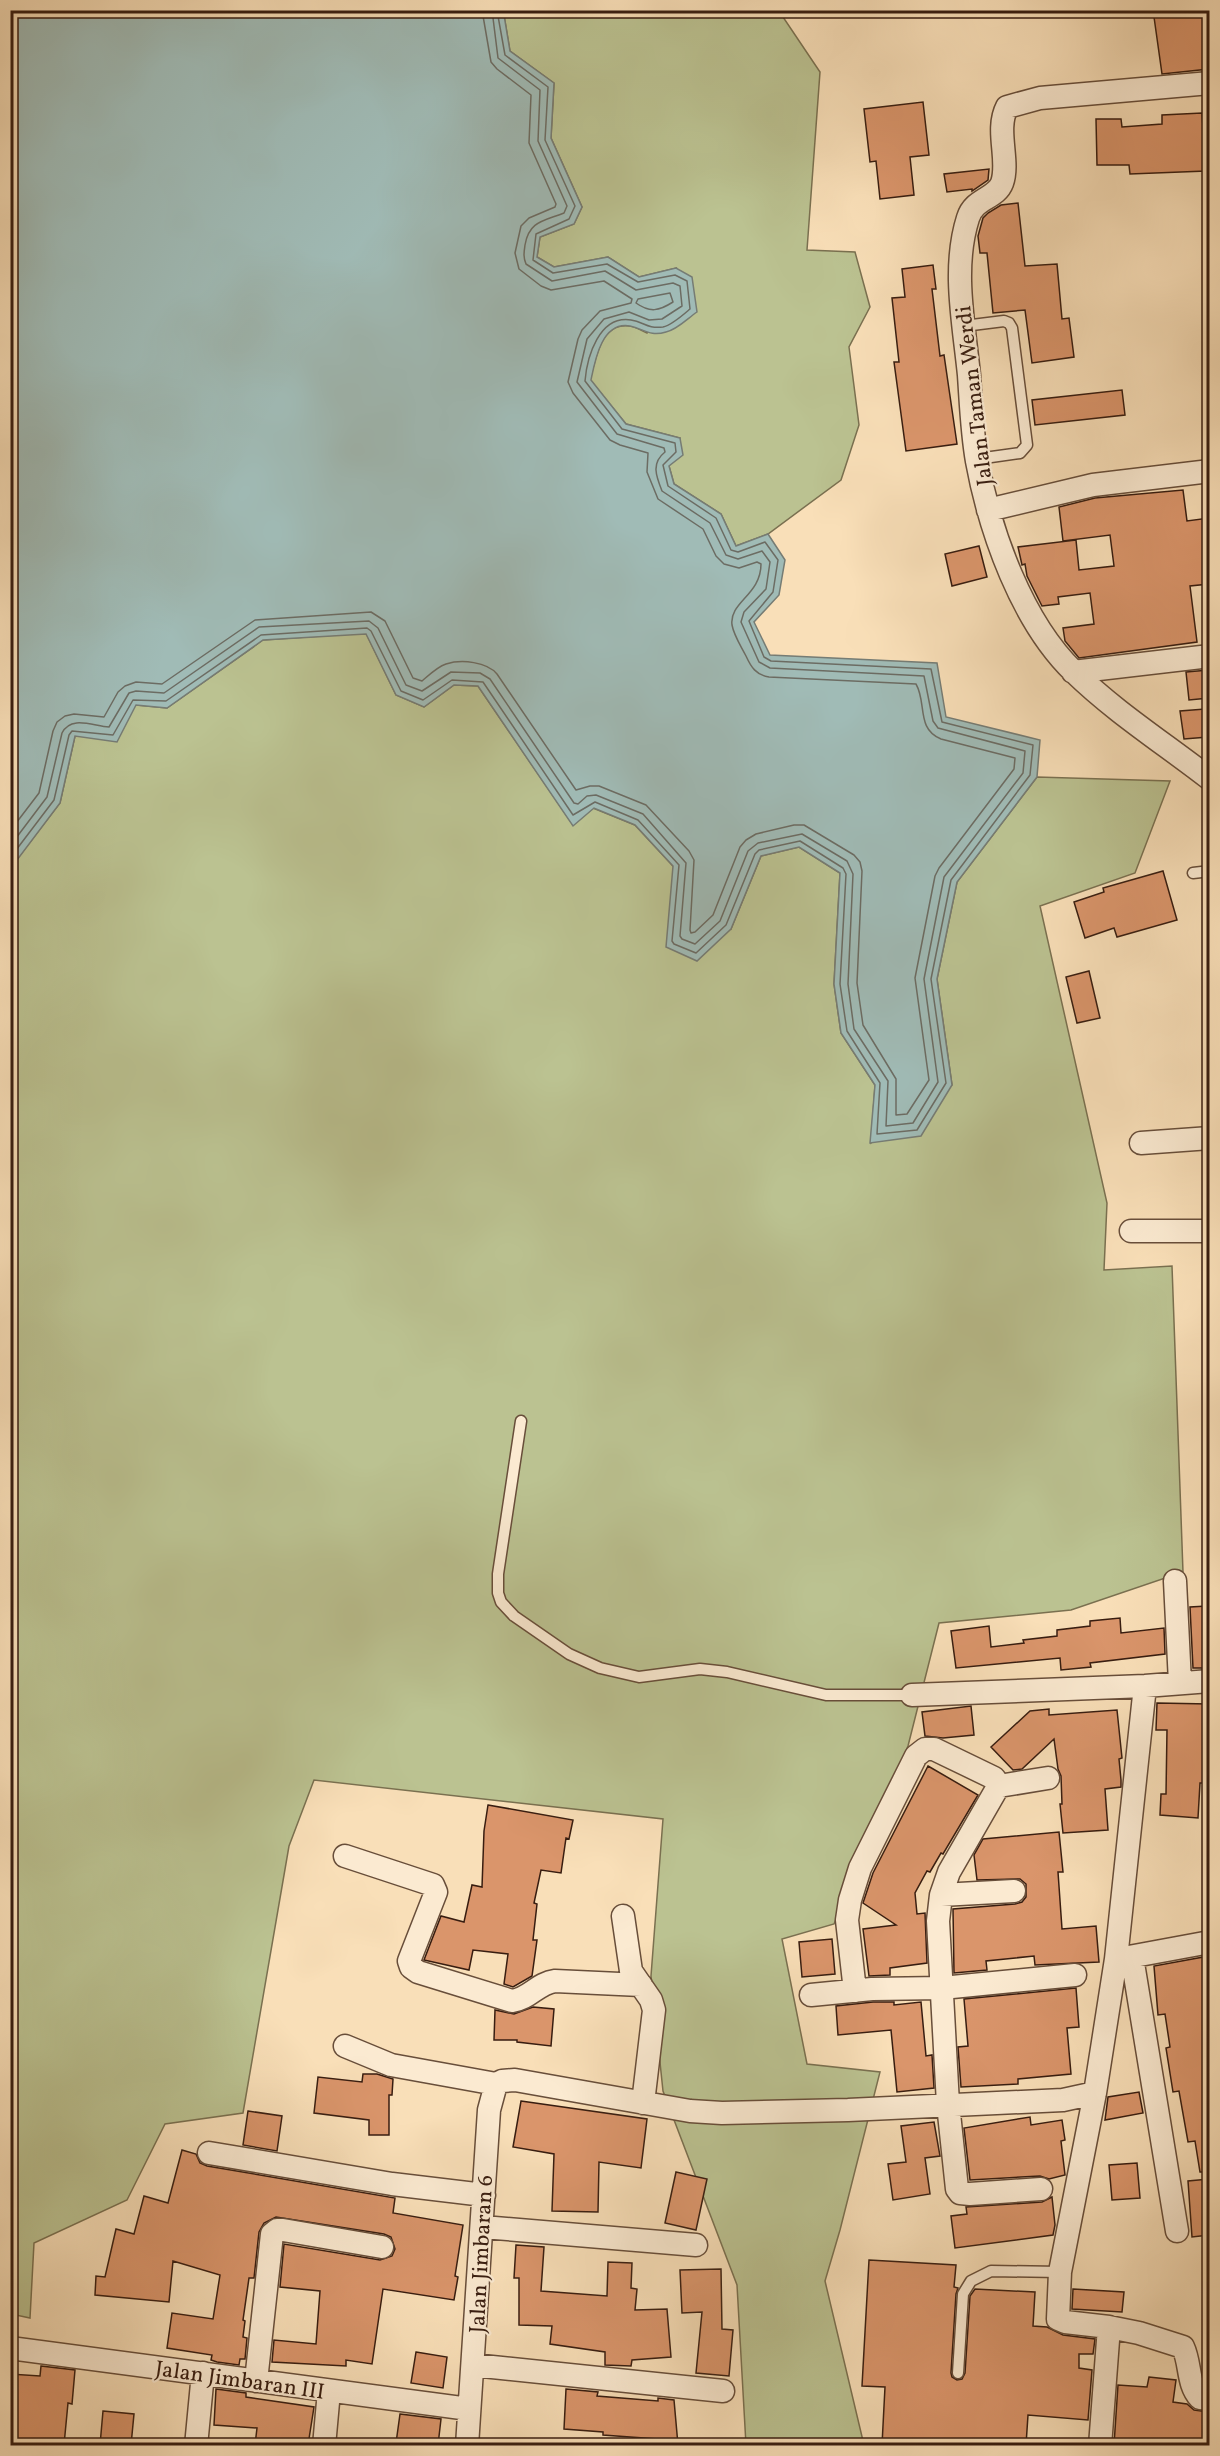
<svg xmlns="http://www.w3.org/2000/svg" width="1220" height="2456" viewBox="0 0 1220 2456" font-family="Vollkorn,serif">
<rect width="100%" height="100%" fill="#f9dfb8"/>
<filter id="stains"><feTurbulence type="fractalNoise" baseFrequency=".00333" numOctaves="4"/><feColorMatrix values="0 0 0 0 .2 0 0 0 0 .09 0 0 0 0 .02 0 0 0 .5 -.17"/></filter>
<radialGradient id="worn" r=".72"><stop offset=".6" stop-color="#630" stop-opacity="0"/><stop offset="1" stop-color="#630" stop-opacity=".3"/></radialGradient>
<!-- green -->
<path fill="#bbc291" stroke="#7a7050" stroke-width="1.5" d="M 508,10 L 779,11 L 820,72 L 807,250 L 855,252 L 870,307 L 849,347 L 859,425 L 841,480 L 768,534 L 736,546 L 721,514 L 674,484 L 669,466 L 680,438 L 626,424 L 590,380 C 596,359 600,323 629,326 C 635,326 642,331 647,333 L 676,268 L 639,277 L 608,257 L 554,267 L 537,257 L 540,237 L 574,224 L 582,207 L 551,138 L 554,83 L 510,51 L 504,15 Z
M 366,633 L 396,695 L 424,707 L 454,685 L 478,686 L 573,825 L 593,808 L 635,825 L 731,929 L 761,856 L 799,847 L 840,873 L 834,984 L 841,1033 L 875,1085 L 871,1143 L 952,1085 L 937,979 L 957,882 L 1037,777 L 1170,781 L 1135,873 L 1040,906 L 1107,1203 L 1104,1270 L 1172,1266 L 1183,1572 L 1071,1610 L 939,1623 L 908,1746 L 834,1924 L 782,1939 L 807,2064 L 880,2072 L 840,2230 L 825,2281 L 864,2445 L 746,2445 L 737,2285 L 663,2091 L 651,1976 L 663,1819 L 314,1780 L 289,1846 L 243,2113 L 165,2124 L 127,2200 L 34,2243 L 30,2318 L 11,2314 L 10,868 L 60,803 L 75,736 L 136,705 L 167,708 L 263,640 Z"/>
<!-- water -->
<path fill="#a0bbb6" stroke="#767c74" stroke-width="1.5" d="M 11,10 L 508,11 L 504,15 L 510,51 L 554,83 L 551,138 L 582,207 L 574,224 L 540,237 L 537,257 L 554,267 L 608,257 L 639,277 L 676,268 L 692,277 L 697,312 C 688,318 677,330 666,332 C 650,337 644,329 630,326 C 602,321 595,360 591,380 L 626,424 L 680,438 L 683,455 L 669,466 L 674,484 L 721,514 L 736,546 L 768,534 L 785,560 L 779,595 L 754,622 L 770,655 L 937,663 L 946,717 L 1040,740 L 1037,777 L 957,882 L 937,979 L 952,1085 L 921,1136 L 870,1143 L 875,1085 L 841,1033 L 834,984 L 840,873 L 799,847 L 761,856 L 731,929 L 697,961 L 666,947 L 673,866 L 635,825 L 594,808 L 573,826 L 478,686 L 454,685 L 424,707 L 396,695 L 366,634 L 263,640 L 167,708 L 136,705 L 117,742 L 75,736 L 60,803 L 11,868 Z"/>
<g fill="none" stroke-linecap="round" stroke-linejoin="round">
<!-- shore -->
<path stroke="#6c6c63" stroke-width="1.5" d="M 670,293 L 673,302 C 659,311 650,313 636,303 L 638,299 Z
M 10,831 L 39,793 L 53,731 L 57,722 L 65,716 L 74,714 L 104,717 L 118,692 L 125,686 L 136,682 L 162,684 L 255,620 L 371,612 L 385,621 L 413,678 L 422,681 C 429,675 437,667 446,664 C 462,659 487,662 497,674 L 576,790 L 590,786 L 599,786 L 646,805 L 689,851 L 694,860 L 690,930 L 691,933 L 695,932 L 713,915 L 740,847 L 746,840 L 756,834 L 794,825 L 804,825 L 854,855 L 860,862 L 862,871 L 857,983 L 863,1025 L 896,1079 L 896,1115 L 907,1114 L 929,1080 L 915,978 L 935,876 L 939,868 L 1014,769 L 1015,758 L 941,739 C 916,729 927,703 916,684 L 769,677 C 756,675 751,667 746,656 C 741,646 734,636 732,625 C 729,602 761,595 761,564 L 757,562 L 739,568 L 724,564 L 716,556 L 703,529 L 658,499 L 647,472 L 648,453 L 620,445 L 610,440 L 573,393 L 568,382 L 578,339 L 582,330 L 600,311 L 631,303 L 632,299 L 604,281 L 551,290 L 541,286 L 519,269 L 515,253 L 521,226 L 529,218 L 555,207 L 556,204 L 529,143 L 531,95 L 497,69 L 491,62 L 482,10
M 10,846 L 47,797 L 62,733 C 71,715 93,726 109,727 L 129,693 L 136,691 L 164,693 L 259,627 L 369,621 L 378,628 L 406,685 L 422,691 L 451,672 L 480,673 L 490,679 L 574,803 L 578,804 L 587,796 L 596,795 L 643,814 L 686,863 L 680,936 L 682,939 L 695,944 L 720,921 L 748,851 L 758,843 L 802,834 L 847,861 L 853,874 L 848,984 L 854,1029 L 888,1081 L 886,1126 L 913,1123 L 938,1082 L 924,979 L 944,877 L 1023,773 L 1025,751 L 938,728 L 933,721 L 924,676 L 770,668 L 759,662 L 741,622 L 744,612 L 766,589 L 770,562 L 762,551 L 738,559 L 726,555 L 710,523 L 662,491 C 656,476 651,463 665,452 L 664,448 L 617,434 L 577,382 L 587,339 L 604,319 L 629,312 L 649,320 L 662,319 L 682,306 L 680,286 L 673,283 L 636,290 L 605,271 L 552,281 L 526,264 C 523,257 524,252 525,245 C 529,221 544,221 564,213 L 567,206 L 538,141 L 540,90 L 498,58 L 492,10
M 10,858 L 54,800 L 69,735 L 72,731 L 113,735 L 133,700 L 166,701 L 261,635 L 367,628 L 371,631 L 401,691 L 423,700 L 452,680 L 483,682 L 573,815 L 595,802 L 638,820 L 679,865 L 672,941 L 674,944 L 696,953 L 726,925 L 755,854 L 759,850 L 800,841 L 843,868 L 846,874 L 840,984 L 847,1031 L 880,1083 L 877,1134 L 917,1130 L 946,1083 L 931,979 L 951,880 L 1030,775 L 1033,745 L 942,722 L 931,669 L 771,661 L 764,657 L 749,621 L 773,592 L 778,560 L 765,542 L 738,552 L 731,550 L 716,518 L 668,486 L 663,465 L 676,452 L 675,443 L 622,429 L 585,381 C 587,357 599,315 631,320 C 644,322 647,329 663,327 C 672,325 683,315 690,309 L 687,281 L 675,275 L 638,282 L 607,264 L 553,273 L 533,260 L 536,234 L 569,219 L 575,206 L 545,140 L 548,87 L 505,55 L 498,16 L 500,10"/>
</g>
<!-- building -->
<path fill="#da956b" stroke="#381d10" stroke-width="1.5" d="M 1200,10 L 1209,10 L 1209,69 L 1162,74 L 1154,17 Z
M 923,102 L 929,155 L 910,157 L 914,195 L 880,199 L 876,161 L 870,162 L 864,109 Z
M 1202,113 L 1206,171 L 1130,174 L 1129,165 L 1097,165 L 1096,119 L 1121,119 L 1122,127 L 1162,124 L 1162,115 Z
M 989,169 L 988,180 L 972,191 L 972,189 L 947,192 L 944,174 Z
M 1018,203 L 1025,266 L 1057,264 L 1062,319 L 1069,318 L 1074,357 L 1032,363 L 1025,310 L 993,313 L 987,253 L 980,253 L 978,236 L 983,218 L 988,213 L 1001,205 Z
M 933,265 L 936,289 L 932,289 L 940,356 L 944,355 L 957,444 L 906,451 L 894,362 L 899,362 L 892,298 L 905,297 L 902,269 Z
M 1122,390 L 1125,415 L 1035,425 L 1032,400 Z
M 1183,490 L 1187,521 L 1209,518 L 1209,584 L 1190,586 L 1197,642 L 1079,658 L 1065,641 L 1063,628 L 1094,624 L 1090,593 L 1058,597 L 1059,604 L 1042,606 L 1027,576 L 1025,564 L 1022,565 L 1018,547 L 1076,540 L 1079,570 L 1114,566 L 1110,535 L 1063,541 L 1059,507 L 1095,498 Z
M 979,546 L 987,577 L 952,586 L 945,554 Z
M 1209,670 L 1209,698 L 1189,700 L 1186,672 Z
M 1205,709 L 1208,737 L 1184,739 L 1180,711 Z
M 1163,871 L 1177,920 L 1117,937 L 1114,928 L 1085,938 L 1074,902 L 1104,892 L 1103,888 Z
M 1089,971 L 1100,1018 L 1077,1023 L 1066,977 Z
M 1207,1606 L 1209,1668 L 1193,1668 L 1190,1607 Z
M 1120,1618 L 1121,1633 L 1164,1628 L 1165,1654 L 1090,1663 L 1091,1667 L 1061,1670 L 1060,1658 L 956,1668 L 951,1631 L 989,1626 L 991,1647 L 1024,1643 L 1023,1640 L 1057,1636 L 1057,1630 L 1090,1626 L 1090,1621 Z
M 1157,1703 L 1209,1704 L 1207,1783 L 1200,1783 L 1198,1818 L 1160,1815 L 1161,1794 L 1166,1794 L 1167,1730 L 1156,1730 Z
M 971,1706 L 974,1735 L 943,1738 L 925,1736 L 922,1712 Z
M 1049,1709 L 1049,1715 L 1117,1710 L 1122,1758 L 1119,1759 L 1121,1780 L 1121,1787 L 1105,1789 L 1108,1830 L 1063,1833 L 1060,1804 L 1062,1804 L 1061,1776 L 1058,1769 L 1054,1739 L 1022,1769 L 1013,1770 L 991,1747 L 1030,1711 Z
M 928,1766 L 978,1795 L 943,1854 L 941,1853 L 930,1872 L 927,1871 L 915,1893 L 917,1914 L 925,1913 L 927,1963 L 890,1968 L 890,1975 L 869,1976 L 863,1929 L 896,1925 L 863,1903 L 873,1873 Z
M 488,1805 L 573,1820 L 569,1839 L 566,1838 L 561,1873 L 541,1870 L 534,1903 L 537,1904 L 533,1940 L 537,1940 L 532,1976 L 513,1987 L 504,1984 L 508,1954 L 473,1950 L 469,1970 L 424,1960 L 441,1916 L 464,1922 L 472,1885 L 482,1887 L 484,1831 Z
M 1059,1832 L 1063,1872 L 1058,1872 L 1062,1929 L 1096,1926 L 1099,1962 L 1035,1965 L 1034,1956 L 986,1961 L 987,1970 L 954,1973 L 953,1909 L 1015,1904 L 1022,1902 L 1026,1897 L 1026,1884 L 1020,1879 L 977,1880 L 974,1855 L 983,1839 Z
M 832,1939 L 835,1974 L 802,1977 L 799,1942 Z
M 1209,1956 L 1209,2172 L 1200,2172 L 1195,2141 L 1188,2142 L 1179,2091 L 1173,2092 L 1166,2048 L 1170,2047 L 1165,2014 L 1158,2015 L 1154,1966 Z
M 1076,1988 L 1079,2027 L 1067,2028 L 1071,2074 L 1018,2079 L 1018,2084 L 961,2087 L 958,2047 L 968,2046 L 964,1999 Z
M 873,2002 L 894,2002 L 894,2005 L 921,2002 L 926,2056 L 932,2055 L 934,2088 L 897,2092 L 891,2030 L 838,2035 L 836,2006 Z
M 533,2007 L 554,2009 L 551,2046 L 517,2042 L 517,2040 L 494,2040 L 495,2010 L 514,2014 Z
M 363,2074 L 377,2074 L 393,2079 L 392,2095 L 389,2095 L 389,2135 L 369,2135 L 369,2120 L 314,2113 L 318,2077 L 362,2082 Z
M 1139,2092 L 1143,2113 L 1105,2120 L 1108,2097 Z
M 521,2101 L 647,2119 L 641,2168 L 599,2162 L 598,2212 L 552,2211 L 554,2154 L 513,2147 Z
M 248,2111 L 282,2116 L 277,2151 L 243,2145 Z
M 1030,2117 L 1031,2125 L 1062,2120 L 1065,2140 L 1061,2141 L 1065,2175 L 1049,2179 L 1040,2176 L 970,2180 L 964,2128 Z
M 934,2122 L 940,2156 L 925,2158 L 930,2194 L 893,2200 L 888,2164 L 906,2162 L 901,2126 Z
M 182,2150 L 196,2154 L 200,2163 L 207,2166 L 395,2198 L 393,2213 L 463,2225 L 455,2276 L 458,2277 L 454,2300 L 383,2289 L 372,2364 L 346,2360 L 346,2366 L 272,2362 L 274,2340 L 316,2344 L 320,2291 L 280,2287 L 284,2244 L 380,2260 L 392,2256 L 395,2249 L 391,2237 L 384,2234 L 276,2217 L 264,2223 L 259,2232 L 254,2278 L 249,2278 L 243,2320 L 245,2321 L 243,2337 L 247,2338 L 245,2359 L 240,2359 L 239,2365 L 217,2362 L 211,2360 L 212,2355 L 167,2348 L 172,2313 L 213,2319 L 220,2275 L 173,2261 L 169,2302 L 95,2295 L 96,2276 L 105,2277 L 116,2229 L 134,2234 L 144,2196 L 168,2203 Z
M 1137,2163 L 1140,2198 L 1112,2200 L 1109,2165 Z
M 676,2172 L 707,2179 L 696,2230 L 665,2223 Z
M 1209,2179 L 1209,2235 L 1192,2237 L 1188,2181 Z
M 1052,2197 L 1055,2225 L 1053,2235 L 955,2248 L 951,2216 L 967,2214 L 966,2207 L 1042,2202 Z
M 516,2245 L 544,2247 L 541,2291 L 607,2296 L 608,2262 L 632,2263 L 631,2288 L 637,2289 L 635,2310 L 667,2309 L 671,2357 L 632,2360 L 631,2366 L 605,2365 L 605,2352 L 550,2344 L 552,2326 L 519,2325 L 519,2278 L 514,2278 Z
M 869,2260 L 956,2265 L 954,2287 L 958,2288 L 956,2294 L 951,2373 L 952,2377 L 957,2380 L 962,2379 L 965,2373 L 970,2296 L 975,2289 L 1035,2292 L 1033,2326 L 1047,2327 L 1063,2335 L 1095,2339 L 1093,2354 L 1079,2354 L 1079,2368 L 1092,2370 L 1088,2420 L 1028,2415 L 1026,2445 L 882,2445 L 885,2387 L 862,2386 Z
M 721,2269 L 722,2329 L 733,2330 L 729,2376 L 696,2373 L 702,2312 L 682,2313 L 680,2270 Z
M 1073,2289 L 1124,2292 L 1122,2312 L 1072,2309 Z
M 416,2352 L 447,2357 L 443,2388 L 411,2383 Z
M 41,2366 L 75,2370 L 72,2404 L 68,2403 L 64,2445 L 42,2445 L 10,2441 L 10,2374 L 40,2376 Z
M 1149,2377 L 1176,2380 L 1173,2402 L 1187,2404 L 1194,2410 L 1209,2412 L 1208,2445 L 1114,2445 L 1118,2385 L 1147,2387 Z
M 216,2389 L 246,2393 L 246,2397 L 314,2407 L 308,2445 L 255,2445 L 257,2428 L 214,2425 Z
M 566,2389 L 598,2392 L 597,2396 L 658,2401 L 658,2398 L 674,2400 L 678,2445 L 657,2445 L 657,2439 L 603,2435 L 603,2432 L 564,2429 Z
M 103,2411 L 134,2414 L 131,2445 L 100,2445 Z
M 400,2414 L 441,2419 L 438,2445 L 396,2443 Z"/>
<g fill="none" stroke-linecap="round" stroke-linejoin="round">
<!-- service casing -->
<g stroke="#684e3a" stroke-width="13">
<path id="service" d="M 964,326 L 1004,321 L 1009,323 L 1012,328 L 1027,445 L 1020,453 L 977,459
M 1193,873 L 1210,871
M 521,1421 L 498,1574 L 498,1593 L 501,1602 L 514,1616 L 569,1654 L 600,1668 L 639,1677 L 700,1669 L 727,1672 L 826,1695 L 912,1695
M 958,2373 L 963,2294 L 971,2281 L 991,2271 L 1060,2272"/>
</g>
<!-- minor casing -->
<g stroke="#684e3a" stroke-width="25">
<path id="minor" d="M 1210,83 L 1040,98 L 1007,107 C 995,130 1010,161 1002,183 C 996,199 974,198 968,218 C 952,268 964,324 969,375 C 971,404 972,433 977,461 C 990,532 1022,622 1074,672 C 1115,712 1165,744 1210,779
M 988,510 L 1093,485 L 1210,471
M 1073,672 L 1210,656
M 1141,1143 L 1210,1138
M 1131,1231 L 1210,1231
M 1175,1581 L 1180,1683
M 912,1695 L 1145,1686 L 1210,1681
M 999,1786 L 1048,1778
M 345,1856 L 433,1885 L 436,1892 L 409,1961 L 411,1967 L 418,1972 L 512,2001 C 529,1999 538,1983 555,1981 L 641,1985
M 941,1895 L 1014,1891
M 623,1916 L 631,1971 L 651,2000 L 654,2010 L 643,2103
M 1132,1957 L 1177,2231
M 1118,1959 L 1210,1942
M 855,1991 L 847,1920 L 850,1900 L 860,1868 L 916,1756 L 925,1749 L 934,1749 L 994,1778 L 999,1785 L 949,1872 L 941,1895 L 938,1921 L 948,2104 L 957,2189 L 960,2193 L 970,2194 L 1041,2189
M 811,1995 L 872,1989 L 942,1988 L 1075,1975
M 345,2046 L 391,2065 L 496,2084
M 209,2153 L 392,2184 L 484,2195
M 483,2227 L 696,2245
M 1109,2327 L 1139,2333 L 1183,2347 C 1191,2364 1187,2384 1200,2398 L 1210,2399
M 10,2348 L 469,2409
M 473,2365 L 723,2391
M 256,2381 L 272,2234 L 277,2230 L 283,2230 L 382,2247
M 196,2446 L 203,2373
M 324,2446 L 329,2391
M 467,2446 L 489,2110 L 496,2084 L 502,2081 L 515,2080 L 690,2111 L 722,2113 L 848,2110 L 1063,2100 L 1095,2093
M 1100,2446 L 1109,2327 L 1065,2322 L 1058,2319 L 1060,2272 L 1095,2093 L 1116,1959 L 1145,1686"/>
</g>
<!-- service -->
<use href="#service" stroke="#fbead1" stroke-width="10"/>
<!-- minor -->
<use href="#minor" stroke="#fbead1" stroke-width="22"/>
</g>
<g text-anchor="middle" stroke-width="4.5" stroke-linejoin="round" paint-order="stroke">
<!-- street labels -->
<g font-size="22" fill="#381d10" stroke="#fbead1">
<text transform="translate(973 396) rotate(-97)" y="8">Jalan Taman Werdi</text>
<text transform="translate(480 2254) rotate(-87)" y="8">Jalan Jimbaran 6</text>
<text transform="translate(240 2379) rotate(8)" y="8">Jalan Jimbaran III</text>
</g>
</g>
<!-- margin -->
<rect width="1220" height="2456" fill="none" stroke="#f9dfb8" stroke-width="36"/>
<rect x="12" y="12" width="1196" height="2432" fill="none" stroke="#381d10" stroke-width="3"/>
<rect x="18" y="18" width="1184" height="2420" fill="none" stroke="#381d10" stroke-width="1.5"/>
<rect width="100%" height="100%" filter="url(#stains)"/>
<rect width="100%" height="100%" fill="url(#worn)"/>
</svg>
